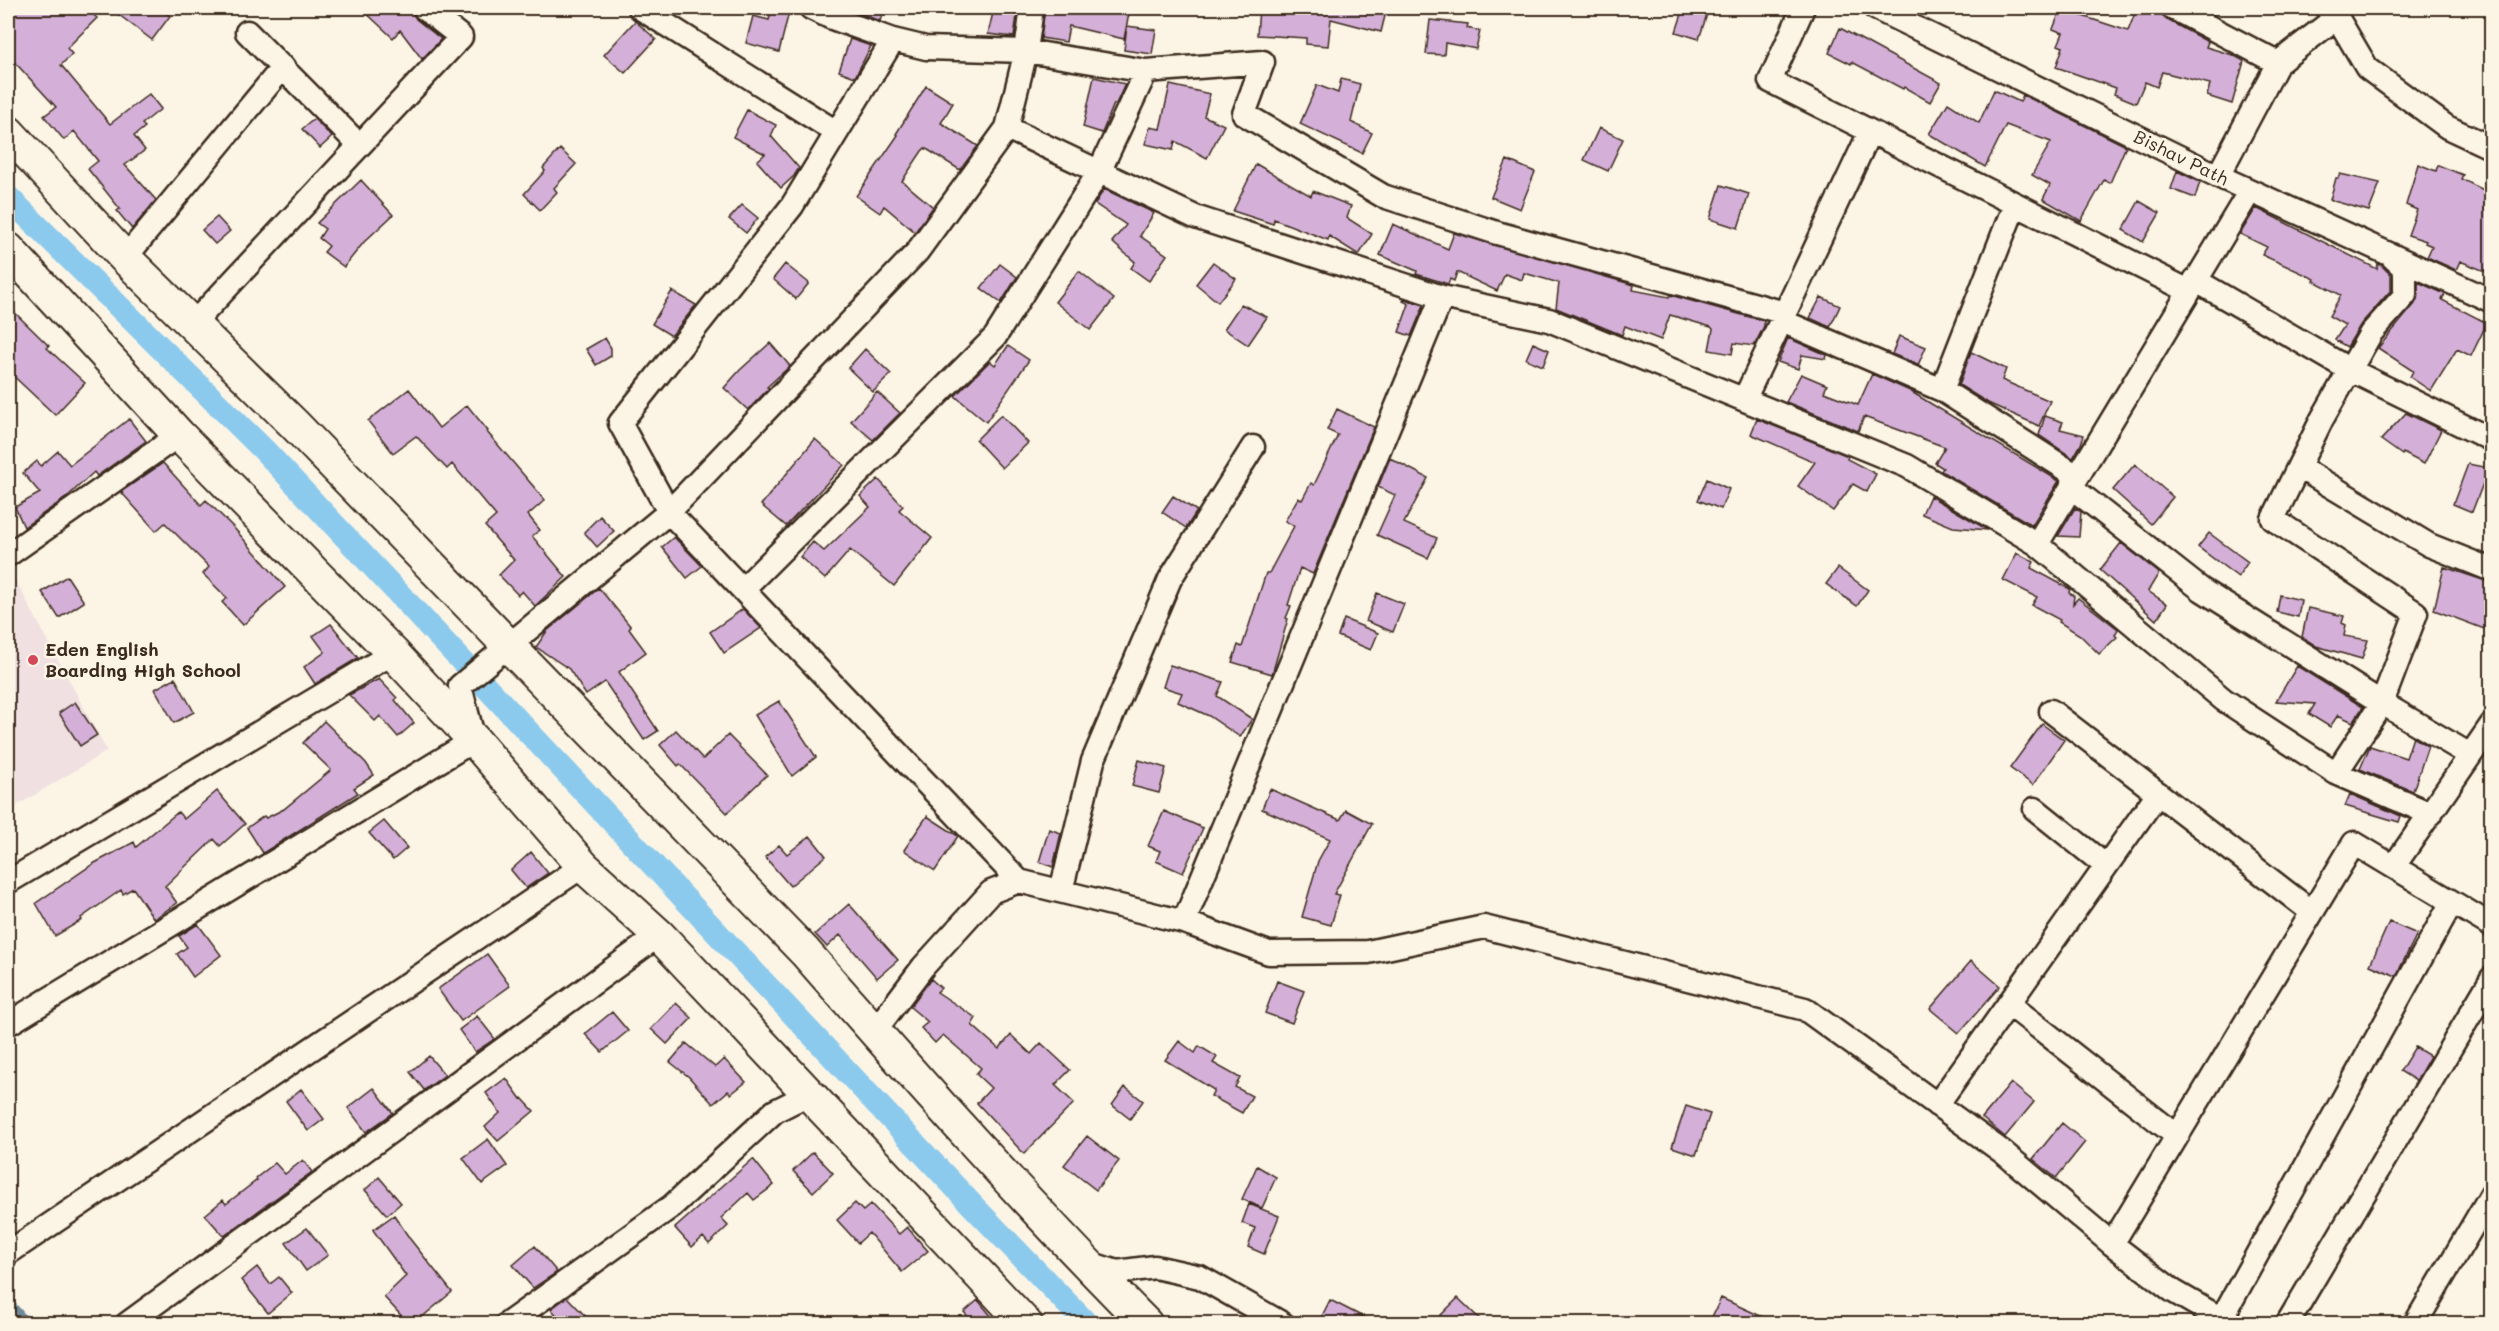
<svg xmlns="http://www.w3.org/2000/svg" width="2499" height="1331" viewBox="0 0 2499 1331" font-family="Mali,sans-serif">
<rect width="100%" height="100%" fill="#fcf5e5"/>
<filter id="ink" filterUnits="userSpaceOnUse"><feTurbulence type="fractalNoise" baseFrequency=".0167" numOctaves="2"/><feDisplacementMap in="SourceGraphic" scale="12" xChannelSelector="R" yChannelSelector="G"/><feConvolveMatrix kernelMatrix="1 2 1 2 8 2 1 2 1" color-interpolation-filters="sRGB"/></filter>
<g filter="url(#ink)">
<!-- built -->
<path fill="#f0e0e1" d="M 9,568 L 107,751 L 8,811 L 8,569 Z"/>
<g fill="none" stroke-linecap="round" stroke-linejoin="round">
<!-- stream -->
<path stroke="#6c8a9a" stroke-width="7" d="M 8,1300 L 29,1324"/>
<!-- canal -->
<path stroke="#8ccaed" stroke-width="24" d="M 8,197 L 264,450 L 973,1206 L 1087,1324"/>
</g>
<!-- building -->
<path fill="#d4afd8" stroke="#3b2a1e" stroke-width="1.5" d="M 8,8 L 86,8 L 97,18 L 67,48 L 72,54 L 61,65 L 110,124 L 149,94 L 161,109 L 142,124 L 145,127 L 134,136 L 145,150 L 125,165 L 156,200 L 132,229 L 117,211 L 120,209 L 88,169 L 98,161 L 74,131 L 64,140 L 44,116 L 56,107 L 8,55 Z
M 110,8 L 159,8 L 170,16 L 152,40 Z
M 361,8 L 411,8 L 416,19 L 441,39 L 422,59 L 400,30 L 393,38 Z
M 772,8 L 790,8 L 779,52 L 746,43 L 753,16 L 769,20 Z
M 856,8 L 884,8 L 880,21 L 856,12 Z
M 994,8 L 1018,8 L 1014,37 L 988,34 Z
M 1045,8 L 1130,8 L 1124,39 L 1069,26 L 1066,42 L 1041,38 Z
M 1259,8 L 1387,8 L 1381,32 L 1331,19 L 1328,46 L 1306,44 L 1306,38 L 1257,35 Z
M 1684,8 L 1709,8 L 1699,39 L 1676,32 Z
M 2137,8 L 2161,13 L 2167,20 L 2208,42 L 2206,47 L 2233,55 L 2244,61 L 2232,104 L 2207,96 L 2210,84 L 2162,72 L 2157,87 L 2145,82 L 2136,103 L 2114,94 L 2116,88 L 2056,67 L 2063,47 L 2058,45 L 2063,33 L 2053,29 L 2061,9 L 2128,31 Z
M 1430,20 L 1468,24 L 1467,28 L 1480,31 L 1476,49 L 1445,43 L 1444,55 L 1426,54 Z
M 635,21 L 656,39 L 625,73 L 604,55 Z
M 1127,26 L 1156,30 L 1152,54 L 1124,50 Z
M 1840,28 L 1941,83 L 1930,102 L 1904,87 L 1903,89 L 1852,62 L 1851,64 L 1829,53 Z
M 850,39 L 871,46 L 855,77 L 839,71 Z
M 1094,77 L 1125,84 L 1116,104 L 1114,104 L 1102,133 L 1083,127 Z
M 1341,79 L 1360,84 L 1351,122 L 1372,133 L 1362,153 L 1300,124 L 1317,85 L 1338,93 Z
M 1170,85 L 1210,94 L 1204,116 L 1224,125 L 1207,158 L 1175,141 L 1173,150 L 1145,144 L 1150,127 L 1160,129 Z
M 926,86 L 953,103 L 941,123 L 978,146 L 960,170 L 925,148 L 922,151 L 902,181 L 933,207 L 915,232 L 884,206 L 880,213 L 856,196 L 898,135 L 896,134 Z
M 1994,90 L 2020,102 L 2023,95 L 2126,146 L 2110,183 L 2104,180 L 2081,221 L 2043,199 L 2050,185 L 2032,175 L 2051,142 L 2006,125 L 1985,167 L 1929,134 L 1948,103 L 1979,123 Z
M 747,110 L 776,125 L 771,136 L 799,168 L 794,176 L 781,188 L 757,161 L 765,154 L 733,137 Z
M 314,119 L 332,137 L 320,148 L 302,129 Z
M 1599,128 L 1623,139 L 1608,171 L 1584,160 Z
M 560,149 L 576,164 L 554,188 L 557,192 L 540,210 L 524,194 L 545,171 L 543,168 Z
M 1507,160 L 1535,172 L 1520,209 L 1491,197 Z
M 1256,164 L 1311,196 L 1313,191 L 1351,206 L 1347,218 L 1372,234 L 1359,255 L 1329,236 L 1328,240 L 1274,219 L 1273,224 L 1233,211 Z
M 2418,164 L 2436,171 L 2438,165 L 2463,175 L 2461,179 L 2492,194 L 2492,274 L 2460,261 L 2456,270 L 2427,257 L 2432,246 L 2425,243 L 2426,241 L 2408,235 L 2417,210 L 2406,205 Z
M 2177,171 L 2200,182 L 2195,198 L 2171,189 Z
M 2340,174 L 2380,183 L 2369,211 L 2330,200 L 2336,178 L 2338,178 Z
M 361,180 L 393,215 L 364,242 L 344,267 L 324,252 L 329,246 L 319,238 L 325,229 L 317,223 Z
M 1721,185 L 1749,194 L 1738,228 L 1710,219 Z
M 1104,189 L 1154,213 L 1140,236 L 1167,255 L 1149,281 L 1131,268 L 1135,262 L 1112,242 L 1126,225 L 1095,204 Z
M 2139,201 L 2160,213 L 2143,242 L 2123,230 Z
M 742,205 L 758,218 L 746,233 L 729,219 Z
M 2256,208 L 2377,269 L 2378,264 L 2381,265 L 2391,275 L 2391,290 L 2361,324 L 2347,347 L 2335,340 L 2345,325 L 2329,316 L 2341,295 L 2314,281 L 2315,279 L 2262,255 L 2267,247 L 2240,234 Z
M 217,217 L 230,231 L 215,244 L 202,230 Z
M 1393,224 L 1448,249 L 1454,233 L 1634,285 L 1633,290 L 1669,297 L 1670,295 L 1764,321 L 1764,326 L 1754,346 L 1734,343 L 1732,354 L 1709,350 L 1713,329 L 1711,327 L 1670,315 L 1661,340 L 1625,326 L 1622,335 L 1556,308 L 1559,283 L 1524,273 L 1522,280 L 1505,274 L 1497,291 L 1457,272 L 1454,281 L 1450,279 L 1448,284 L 1416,274 L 1417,271 L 1380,255 Z
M 1213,262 L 1236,279 L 1218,302 L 1196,284 Z
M 785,264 L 809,283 L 796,299 L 773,279 Z
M 1000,264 L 1017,277 L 1001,303 L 981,288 Z
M 1079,271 L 1114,299 L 1090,330 L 1055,302 Z
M 2418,282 L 2445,294 L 2442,300 L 2487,323 L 2471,356 L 2457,349 L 2431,391 L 2410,377 L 2413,371 L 2378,348 L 2415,304 L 2418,295 Z
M 672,291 L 696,305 L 672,335 L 670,335 L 652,324 Z
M 1821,297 L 1840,306 L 1830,327 L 1810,318 Z
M 1404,299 L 1424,305 L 1411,336 L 1399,332 L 1409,304 L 1403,301 Z
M 1241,304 L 1267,317 L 1248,345 L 1224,329 Z
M 8,306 L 49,346 L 47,348 L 85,383 L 55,415 L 8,371 Z
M 1899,336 L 1926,347 L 1918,365 L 1892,354 Z
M 605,338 L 611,348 L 611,356 L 596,365 L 586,349 Z
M 1788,338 L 1827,355 L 1826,359 L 1802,355 L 1798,369 L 1778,362 Z
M 770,343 L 790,366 L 767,387 L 769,388 L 748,410 L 724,388 L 740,370 Z
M 1533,343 L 1549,350 L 1543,366 L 1526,359 Z
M 1008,346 L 1029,360 L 986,422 L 955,396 L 990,361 L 995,365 Z
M 865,349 L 891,374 L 873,392 L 848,368 Z
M 1971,352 L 2006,369 L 2002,380 L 2050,401 L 2039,426 L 1988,403 L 1959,385 Z
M 1801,374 L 1827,385 L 1824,392 L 1858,405 L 1872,374 L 1910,391 L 2059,481 L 2032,525 L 1941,471 L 1943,468 L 1935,463 L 1945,447 L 1864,417 L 1858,431 L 1786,402 Z
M 409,389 L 439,428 L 467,405 L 488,431 L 487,432 L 545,500 L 528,515 L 540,530 L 532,536 L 566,577 L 535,606 L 522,591 L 518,595 L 499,575 L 514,560 L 485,526 L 496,516 L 452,464 L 447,469 L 416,436 L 393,453 L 368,421 Z
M 877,392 L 900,413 L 873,440 L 851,421 Z
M 1337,409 L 1374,427 L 1313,574 L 1300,568 L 1288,605 L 1291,606 L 1286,618 L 1288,619 L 1273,671 L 1272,674 L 1232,662 L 1238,645 L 1242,647 L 1266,573 L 1269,573 L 1294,526 L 1285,521 L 1298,498 L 1302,500 L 1311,483 L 1314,485 L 1338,435 L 1327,430 Z
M 2406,413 L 2441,430 L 2424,464 L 2403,453 L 2402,455 L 2381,440 Z
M 1001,415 L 1028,443 L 1002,468 L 976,440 Z
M 2045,416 L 2063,422 L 2060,429 L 2084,435 L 2081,444 L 2073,458 L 2039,435 Z
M 129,419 L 146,441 L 97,476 L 94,472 L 67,497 L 24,527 L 15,507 L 40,493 L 23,473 L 37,461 L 41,466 L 58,451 L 70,465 Z
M 1757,419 L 1848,456 L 1847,459 L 1876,474 L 1867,492 L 1853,484 L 1833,511 L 1798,486 L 1815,462 L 1751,434 Z
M 815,439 L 844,465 L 786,526 L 761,505 Z
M 1390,458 L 1428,478 L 1404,523 L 1437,538 L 1428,558 L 1377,535 L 1395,495 L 1378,487 Z
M 163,463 L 201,505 L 206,500 L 234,528 L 285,587 L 243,625 L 222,602 L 227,598 L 203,574 L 209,567 L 165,523 L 156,531 L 121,492 Z
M 2135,464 L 2173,497 L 2151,524 L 2113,490 Z
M 2468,464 L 2489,468 L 2472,512 L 2453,504 Z
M 878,479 L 903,506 L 899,510 L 932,538 L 894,586 L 850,550 L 825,579 L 800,557 L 813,542 L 824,551 L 870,507 L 860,496 Z
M 1707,479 L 1729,489 L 1721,509 L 1698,500 Z
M 1173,496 L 1197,511 L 1186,528 L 1162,512 Z
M 1930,496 L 1988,530 L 1953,527 L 1922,514 Z
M 2075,508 L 2081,512 L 2079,537 L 2058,536 Z
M 600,516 L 614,531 L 597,547 L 584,532 Z
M 2209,533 L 2248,562 L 2238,577 L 2198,547 Z
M 674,537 L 702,566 L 687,578 L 662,547 Z
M 2121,543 L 2159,573 L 2148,591 L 2167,604 L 2156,620 L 2100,570 Z
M 2017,553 L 2034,562 L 2031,568 L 2070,589 L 2069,593 L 2074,596 L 2073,604 L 2078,598 L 2118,629 L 2115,635 L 2117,637 L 2099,654 L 2080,635 L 2059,622 L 2060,620 L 2032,605 L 2037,597 L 2003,580 Z
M 2444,567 L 2492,583 L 2492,632 L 2434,610 Z
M 1838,568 L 1868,590 L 1857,606 L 1826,584 Z
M 67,576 L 84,602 L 59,618 L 42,592 Z
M 599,588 L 631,627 L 629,629 L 646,652 L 619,672 L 658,731 L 644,740 L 605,682 L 586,695 L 569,669 L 536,647 L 547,631 Z
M 1377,593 L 1404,604 L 1393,632 L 1366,621 Z
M 2280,595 L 2301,600 L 2298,617 L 2277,612 Z
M 2308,608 L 2344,616 L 2342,623 L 2346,625 L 2344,636 L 2368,640 L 2362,659 L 2316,646 L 2302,637 Z
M 743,609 L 761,628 L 724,653 L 710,632 Z
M 1344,619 L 1378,633 L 1371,650 L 1338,636 Z
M 331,624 L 358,658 L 315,684 L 304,667 L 325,652 L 313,636 Z
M 1170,665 L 1223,682 L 1217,696 L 1252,719 L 1240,737 L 1209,716 L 1178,702 L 1182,693 L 1163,687 Z
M 2297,666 L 2363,707 L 2353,722 L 2338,715 L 2330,727 L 2309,714 L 2315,704 L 2276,701 Z
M 175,678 L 194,712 L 174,723 L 155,689 Z
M 379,679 L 397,698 L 395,700 L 414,723 L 398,737 L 380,716 L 375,721 L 349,695 Z
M 779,701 L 816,757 L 792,776 L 755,715 Z
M 75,702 L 97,735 L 80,746 L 59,713 Z
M 324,721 L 366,763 L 374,775 L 354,788 L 358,793 L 263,853 L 247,828 L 264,816 L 266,818 L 284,809 L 331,770 L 303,743 Z
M 2042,724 L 2064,740 L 2033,785 L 2010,768 Z
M 676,730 L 703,759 L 728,735 L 767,775 L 727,813 L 680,764 L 678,766 L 660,745 Z
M 2413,737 L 2428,746 L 2413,791 L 2360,769 L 2370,746 L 2406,758 Z
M 1139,760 L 1166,768 L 1159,793 L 1132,786 Z
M 1270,789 L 1340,820 L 1346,810 L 1372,824 L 1334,894 L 1340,895 L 1331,925 L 1302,917 L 1318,861 L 1330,839 L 1262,809 Z
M 217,791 L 245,824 L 220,846 L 214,839 L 165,886 L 177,903 L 154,919 L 133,888 L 123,894 L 121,890 L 81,918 L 82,920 L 55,936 L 36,903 L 93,864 L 134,842 L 136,847 L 178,812 L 184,819 Z
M 2350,794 L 2401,816 L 2399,822 L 2345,806 Z
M 1164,811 L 1203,828 L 1183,873 L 1156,861 L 1160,851 L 1148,846 Z
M 927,816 L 958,836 L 935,871 L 904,850 Z
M 384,821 L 407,848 L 393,860 L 369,833 Z
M 1049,829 L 1061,833 L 1053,867 L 1039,862 Z
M 810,836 L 826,856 L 790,886 L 765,857 L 779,845 L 787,854 Z
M 531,852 L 548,873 L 526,888 L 511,870 Z
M 849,904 L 898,960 L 877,978 L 840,935 L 827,947 L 815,934 Z
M 2389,922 L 2417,934 L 2396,976 L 2370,965 Z
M 198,924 L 221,955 L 193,977 L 177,954 L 187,947 L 179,936 Z
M 487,954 L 510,986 L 461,1021 L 438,989 Z
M 1971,961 L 2000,986 L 1959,1033 L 1930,1009 Z
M 931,979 L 941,988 L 937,992 L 976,1018 L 972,1025 L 999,1049 L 1011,1035 L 1031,1054 L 1041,1043 L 1070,1070 L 1055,1085 L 1074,1103 L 1024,1154 L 977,1103 L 991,1088 L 976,1074 L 981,1068 L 943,1035 L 935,1043 L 921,1028 L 928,1022 L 910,1007 Z
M 1277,981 L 1304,991 L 1292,1023 L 1265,1013 Z
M 676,1003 L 692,1018 L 667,1044 L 651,1029 Z
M 612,1012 L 628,1031 L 602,1052 L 585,1034 Z
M 477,1016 L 495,1039 L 475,1052 L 459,1030 Z
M 1179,1041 L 1195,1053 L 1199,1046 L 1217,1057 L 1213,1063 L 1240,1078 L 1235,1087 L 1252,1096 L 1242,1113 L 1211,1096 L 1214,1090 L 1165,1060 Z
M 686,1043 L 715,1067 L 724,1059 L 746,1082 L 731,1094 L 728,1091 L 713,1104 L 689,1077 L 670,1062 Z
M 2415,1047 L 2430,1056 L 2416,1081 L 2400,1071 Z
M 429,1056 L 445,1075 L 424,1090 L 410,1072 Z
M 506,1078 L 521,1099 L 522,1098 L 534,1111 L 498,1141 L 485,1127 L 500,1113 L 486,1093 Z
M 2011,1083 L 2034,1102 L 2005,1137 L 1982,1118 Z
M 1125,1087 L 1143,1101 L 1130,1119 L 1112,1105 Z
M 374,1088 L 393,1113 L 366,1132 L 348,1108 Z
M 301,1089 L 324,1119 L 308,1131 L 286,1101 Z
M 1686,1106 L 1710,1114 L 1696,1155 L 1672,1147 Z
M 2062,1123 L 2085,1142 L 2056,1178 L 2033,1159 Z
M 1087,1136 L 1119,1161 L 1096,1190 L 1064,1165 Z
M 488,1139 L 507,1166 L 482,1184 L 463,1158 Z
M 813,1152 L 833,1173 L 813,1192 L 793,1171 Z
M 753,1159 L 774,1185 L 754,1200 L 748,1193 L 721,1218 L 728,1226 L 709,1244 L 703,1237 L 692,1247 L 675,1228 Z
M 303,1160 L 312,1172 L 224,1236 L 205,1215 L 223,1200 L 226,1204 L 257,1180 L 256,1178 L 275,1163 L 285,1174 Z
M 1257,1166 L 1276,1177 L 1262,1208 L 1242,1199 Z
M 379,1177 L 401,1203 L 387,1215 L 365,1190 Z
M 855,1203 L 863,1211 L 871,1204 L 899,1234 L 907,1227 L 928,1251 L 902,1272 L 869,1233 L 858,1243 L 837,1220 Z
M 1249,1204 L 1279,1216 L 1264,1254 L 1248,1247 L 1255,1228 L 1242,1223 Z
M 394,1215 L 410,1239 L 452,1292 L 415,1323 L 408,1323 L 384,1297 L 406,1276 L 373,1230 Z
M 307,1228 L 328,1255 L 306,1271 L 286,1243 Z
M 535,1246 L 557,1272 L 533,1288 L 513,1265 Z
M 257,1267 L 270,1284 L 279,1277 L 292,1293 L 268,1313 L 241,1280 Z
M 567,1297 L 592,1323 L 564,1323 L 551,1309 Z
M 1458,1298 L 1484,1323 L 1433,1323 Z
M 1721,1298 L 1776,1323 L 1709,1323 Z
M 978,1300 L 997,1323 L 974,1323 L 964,1312 Z
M 1330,1300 L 1375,1323 L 1332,1323 L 1321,1318 Z"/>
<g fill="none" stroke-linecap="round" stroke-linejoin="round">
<!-- street casing -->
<g stroke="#3b2a1e" stroke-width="27">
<path id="street" d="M 640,8 L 836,132
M 811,8 L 832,18 L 893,40 L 926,48 L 1026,51 L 1146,71 L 1263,62 L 1244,114 L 1383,196 L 1497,233 L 1785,313
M 1803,8 L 1770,81 L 2189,291
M 1875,8 L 2218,176 L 2492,301
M 2173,8 L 2278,63
M 2327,8 L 2337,17 L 2367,68 L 2447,127 L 2492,148
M 247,32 L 359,145
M 893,40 L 792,206 L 620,423 L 669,512 L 1019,881
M 1007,128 L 1195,217 L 1442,297 L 1549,320 L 1907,466 L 2037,544 L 2224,700 L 2336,773 L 2431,814
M 2218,176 L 2278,63 L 2337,17
M 125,258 L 283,67
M 2195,280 L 2350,370 L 2492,440
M 1782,321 L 1942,390 L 2077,476
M 193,324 L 461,37 L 424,8
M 1942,390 L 2015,204
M 1745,398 L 1870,132
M 2299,467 L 2429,545 L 2492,570
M 2071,487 L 2202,590 L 2382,703 L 2470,755
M 2037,544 L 2250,191
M 8,555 L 179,435
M 743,589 L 995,337 L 1099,172 L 1146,71
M 2051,711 L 2312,912
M 2336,773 L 2382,703 L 2416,613 L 2273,519 L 2322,419 L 2371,333 L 2405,295 L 2405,269 L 2389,254
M 2035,809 L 2106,866
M 2394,866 L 2492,724
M 8,882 L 393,653
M 1061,891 L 1093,761 L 1170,579 L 1253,447
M 1184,922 L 1269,953 L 1368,952 L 1484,927 L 1805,1009 L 2004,1153 L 2112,1244 L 2173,1291 L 2230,1324
M 2009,1004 L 2177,1136
M 8,1024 L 474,740 L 460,686 L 669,512 L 917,252 L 1007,128 L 1026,51 L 1032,8
M 874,1032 L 923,967 L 991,892 L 1019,881 L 1184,922 L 1442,297
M 1937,1105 L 2158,793
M 2112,1244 L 2354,843 L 2492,926
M 8,1253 L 583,866
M 1089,1263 L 1117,1272 L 1155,1267 L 1200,1277 L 1283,1324
M 2222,1318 L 2452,902
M 127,1324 L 659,935
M 507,1324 L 672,1206 L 775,1111 L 809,1094
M 2287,1324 L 2492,978
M 2415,1324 L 2492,1193"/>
</g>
<!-- secondary casing -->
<g stroke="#3b2a1e" stroke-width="36">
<path id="secondary" d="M 8,132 L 125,258 L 294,424 L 805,952 C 915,1078 1027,1204 1146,1324
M 8,249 L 179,435 L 393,653 L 474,740 L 583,866 L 659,935 L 1026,1324"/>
</g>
<!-- street -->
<use href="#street" stroke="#fcf5e5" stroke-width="22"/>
<!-- secondary -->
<use href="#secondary" stroke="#fcf5e5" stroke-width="32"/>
</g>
</g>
<!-- markers -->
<circle fill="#d1495b" stroke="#fcf5e5" stroke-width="2" cx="33" cy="660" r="6"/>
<g text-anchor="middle" stroke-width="5" stroke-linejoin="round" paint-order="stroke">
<!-- street labels -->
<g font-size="18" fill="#3b2a1e" stroke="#fcf5e5">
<text transform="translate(2181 158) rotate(26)" y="6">Bishav Path</text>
</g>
<!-- poi labels -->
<g font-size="18" font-weight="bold" fill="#3b2a1e" stroke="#fcf5e5" text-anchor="start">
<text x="45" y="656">Eden English<tspan x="45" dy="21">Boarding High School</tspan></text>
</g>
</g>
<!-- margin -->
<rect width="2499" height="1331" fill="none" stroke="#fcf5e5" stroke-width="30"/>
<rect x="15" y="15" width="2469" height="1301" fill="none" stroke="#3b2a1e" stroke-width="2" filter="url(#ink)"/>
</svg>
